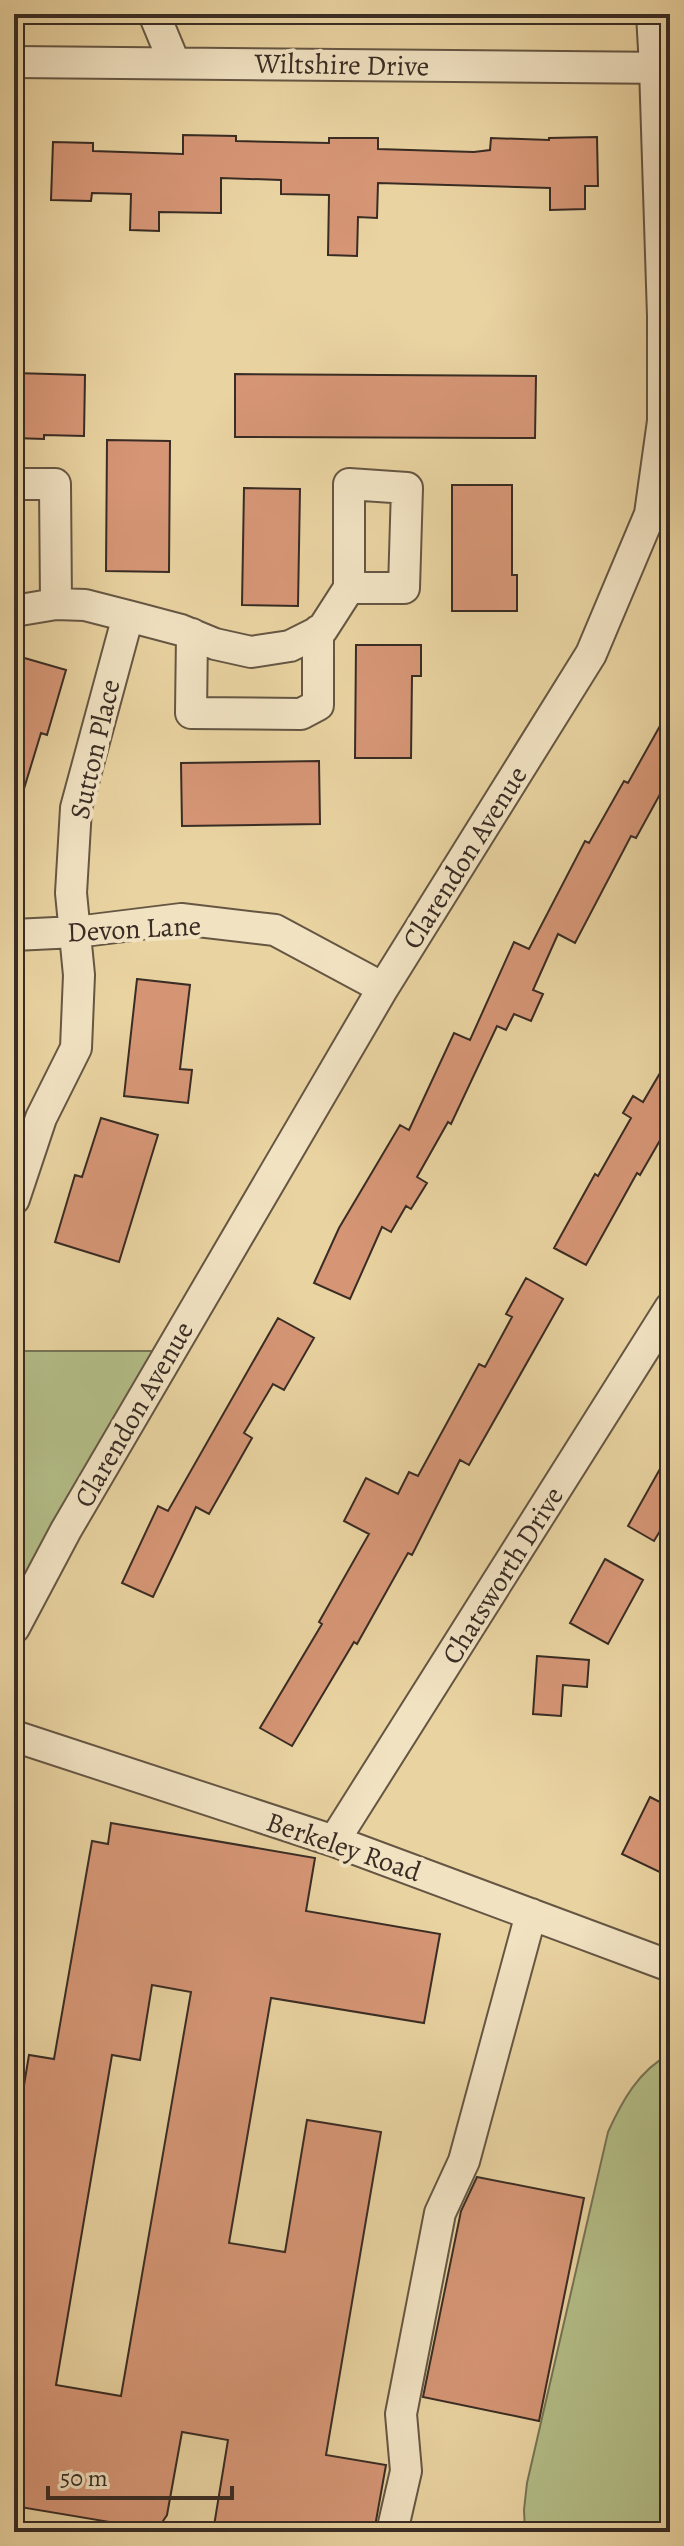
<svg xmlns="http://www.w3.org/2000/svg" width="684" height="2546" viewBox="0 0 684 2546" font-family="Alegreya,serif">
<rect width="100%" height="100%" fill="#e9d3a1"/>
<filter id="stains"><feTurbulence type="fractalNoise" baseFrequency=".0025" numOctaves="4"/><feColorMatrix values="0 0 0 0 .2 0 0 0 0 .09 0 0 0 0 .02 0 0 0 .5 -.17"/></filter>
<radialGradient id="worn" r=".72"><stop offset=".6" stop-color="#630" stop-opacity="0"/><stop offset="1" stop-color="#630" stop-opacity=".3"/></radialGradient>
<!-- green -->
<path fill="#b3bd87" stroke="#767456" stroke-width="2" d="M 14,1351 L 160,1351 L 14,1609 Z
M 670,2054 L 670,2532 L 525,2532 L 524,2510 L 527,2483 L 608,2132 C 622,2101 639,2070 670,2054 Z"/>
<!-- building -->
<path fill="#d69676" stroke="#392c24" stroke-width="2" fill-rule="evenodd" d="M 183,135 L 236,136 L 236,141 L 329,143 L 329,138 L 378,138 L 378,149 L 474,152 L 490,150 L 491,138 L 549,140 L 549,138 L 597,137 L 598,186 L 585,186 L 585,209 L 550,210 L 550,188 L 378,183 L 377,218 L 358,217 L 357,256 L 328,255 L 329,195 L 281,194 L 281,180 L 221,178 L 221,213 L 159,212 L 159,231 L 130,230 L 131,194 L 92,193 L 91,201 L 51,200 L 53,142 L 93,143 L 93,151 L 183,154 Z
M 14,373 L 85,375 L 84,436 L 44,435 L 44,439 L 14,438 Z
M 235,374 L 536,376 L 535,438 L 235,437 Z
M 107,440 L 170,441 L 169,572 L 106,571 Z
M 452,485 L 512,485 L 512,575 L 517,575 L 517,611 L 452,611 Z
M 244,488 L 300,489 L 298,606 L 242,605 Z
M 356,645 L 421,645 L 421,676 L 412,676 L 411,758 L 355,758 Z
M 14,655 L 66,670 L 47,735 L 41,733 L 19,805 L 14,804 Z
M 670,708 L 670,776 L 636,838 L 631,836 L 575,943 L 558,934 L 533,990 L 543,994 L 531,1021 L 514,1014 L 506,1030 L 497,1026 L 451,1124 L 448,1122 L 417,1177 L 427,1183 L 411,1209 L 406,1206 L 391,1232 L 382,1227 L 350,1299 L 314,1283 L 339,1228 L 400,1125 L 409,1130 L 454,1033 L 470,1040 L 514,942 L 529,949 L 585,841 L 589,843 L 624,781 L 628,783 Z
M 319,761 L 320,824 L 182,826 L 181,763 Z
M 137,979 L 190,985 L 180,1069 L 192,1070 L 188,1103 L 124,1096 Z
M 670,1056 L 670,1123 L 640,1175 L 637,1173 L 586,1265 L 554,1248 L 595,1174 L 598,1176 L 631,1118 L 623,1113 L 633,1096 L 643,1102 Z
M 101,1118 L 158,1135 L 119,1262 L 55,1242 L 75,1175 L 82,1177 Z
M 526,1278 L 563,1299 L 469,1465 L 460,1460 L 412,1555 L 408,1553 L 357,1644 L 354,1642 L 292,1746 L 260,1728 L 322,1624 L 319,1622 L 369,1534 L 344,1521 L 366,1478 L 398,1494 L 409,1472 L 418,1476 L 479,1364 L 485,1367 L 512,1317 L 506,1314 Z
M 278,1318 L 314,1338 L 284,1390 L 273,1384 L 244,1433 L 252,1438 L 209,1514 L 196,1507 L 153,1597 L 122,1583 L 158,1506 L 168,1511 Z
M 670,1451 L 670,1530 L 663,1526 L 654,1541 L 628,1526 Z
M 605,1559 L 643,1580 L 608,1644 L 570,1623 Z
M 537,1656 L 589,1660 L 587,1687 L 563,1685 L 561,1716 L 533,1714 Z
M 650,1797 L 670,1807 L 670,1877 L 622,1854 Z
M 111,1823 L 315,1858 L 306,1911 L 440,1934 L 424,2023 L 271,1998 L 229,2243 L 285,2252 L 307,2120 L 381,2132 L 326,2455 L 386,2465 L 374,2532 L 213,2532 L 228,2440 L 182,2432 L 167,2515 L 157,2530 L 14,2506 L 14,2145 L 29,2055 L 54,2059 L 92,1841 L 108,1844 ZM 152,1985 L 191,1992 L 121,2396 L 56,2385 L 112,2055 L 140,2060 Z
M 477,2177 L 584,2198 L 539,2421 L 423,2397 L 461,2211 Z"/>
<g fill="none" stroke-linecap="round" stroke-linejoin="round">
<!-- minor casing -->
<g stroke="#655643" stroke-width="34">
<path id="minor" d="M 154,14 L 174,62
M 14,62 L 670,68
M 14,484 L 55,484 L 56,604
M 14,611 L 56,604 L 85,605 L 128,616
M 192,634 L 191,713 L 301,714 L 318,705 L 318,631
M 14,935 L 76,932 L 181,919 L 275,930 L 383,988
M 14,1199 L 41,1118 L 76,1048 L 79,975 L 71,893 L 76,808 L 128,616 L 181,630 L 215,644 L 251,652 L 290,646 L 322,630 L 349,588 L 404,588 L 407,488 L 349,484 L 349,588
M 14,1628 L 66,1530 L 383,988 L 591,654 L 650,514 L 663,421 L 663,316 L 655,67 L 652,14
M 14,1736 L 334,1841 L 670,1966
M 334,1841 L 670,1308
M 392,2532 L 406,2471 L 401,2414 L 440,2213 L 464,2161 L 531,1914"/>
</g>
<!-- minor -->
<use href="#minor" stroke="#f1e2c2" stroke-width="30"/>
</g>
<g text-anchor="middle" stroke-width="8" stroke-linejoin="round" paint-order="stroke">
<!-- street labels -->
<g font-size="28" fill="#392c24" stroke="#f1e2c2">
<text transform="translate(342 64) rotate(1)" y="10">Wiltshire Drive</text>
<text transform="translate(94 749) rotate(-77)" y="10">Sutton Place</text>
<text transform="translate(464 857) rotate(-58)" y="10">Clarendon Avenue</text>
<text transform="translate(134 928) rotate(-3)" y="10">Devon Lane</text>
<text transform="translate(133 1414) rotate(-60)" y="10">Clarendon Avenue</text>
<text transform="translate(502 1575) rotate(-58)" y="10">Chatsworth Drive</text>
<text transform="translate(344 1846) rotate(19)" y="10">Berkeley Road</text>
</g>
</g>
<!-- margin -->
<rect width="684" height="2546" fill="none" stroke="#e9d3a1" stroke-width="48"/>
<rect x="16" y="16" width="652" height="2514" fill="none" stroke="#392c24" stroke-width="4"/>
<rect x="24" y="24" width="636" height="2498" fill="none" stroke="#392c24" stroke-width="2"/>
<!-- scale -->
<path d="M48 2486v12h184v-12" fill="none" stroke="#392c24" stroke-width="4"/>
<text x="60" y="2486" font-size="24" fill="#392c24" stroke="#f1e2c2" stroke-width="6" paint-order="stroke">50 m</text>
<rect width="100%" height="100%" filter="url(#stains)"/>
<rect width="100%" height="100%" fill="url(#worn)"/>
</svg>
